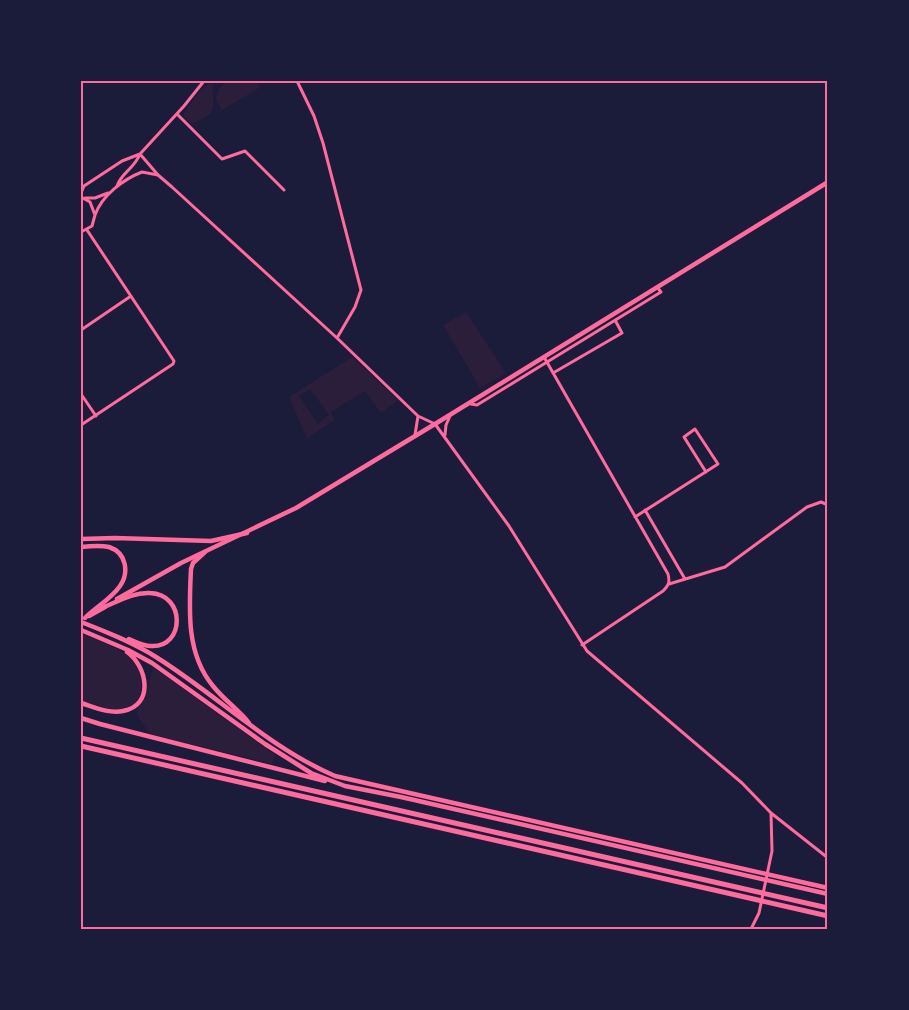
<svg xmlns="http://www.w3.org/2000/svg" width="909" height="1010" viewBox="0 0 909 1010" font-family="Figtree,sans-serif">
<rect width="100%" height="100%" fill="#1b1b3a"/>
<!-- green -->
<path fill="#2a1e3b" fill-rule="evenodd" d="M 228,81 L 255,81 L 261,87 L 220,111 L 221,108 C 211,98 218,87 228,81 Z
M 210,83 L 213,85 C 212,114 220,110 192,124 L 184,117 L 184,113 L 199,92 Z
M 466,312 L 506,373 L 480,388 L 443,325 Z
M 352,357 L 398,400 L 381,413 L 365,391 L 331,412 L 334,420 L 307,439 L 289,397 ZM 310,389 L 329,415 L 318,424 L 299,396 Z
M 81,633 C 95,640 121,648 131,659 C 145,674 147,704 123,709 C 109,711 94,705 81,701 Z
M 153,667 L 276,756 L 272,764 L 150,734 L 138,717 L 137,709 L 145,699 Z"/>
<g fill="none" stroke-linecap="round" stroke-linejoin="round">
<!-- minor -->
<path stroke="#ff6b9d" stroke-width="3" d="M 177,114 L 222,159 L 245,151 L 284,190
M 140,154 L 158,175
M 117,186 C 122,172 134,169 140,154
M 81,193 L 84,186 L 122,161 L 140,154 L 184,106 L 204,81
M 81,330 L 131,296
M 544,357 L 668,574 C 670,582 669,585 663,591 L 582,645
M 553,373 L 622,333 L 615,320
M 81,394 L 96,416
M 471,404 L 477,405 L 661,292 L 657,287
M 81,425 L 173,364 L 174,361 L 87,230
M 645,510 L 685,579
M 635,517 L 718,464 L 695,429 L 684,437 L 706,472
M 669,584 L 725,567 L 807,507 L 821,502 L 828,505"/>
<!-- tertiary -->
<path stroke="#ff6b9d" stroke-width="3" d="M 297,81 L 314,116 L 323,143 L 361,290 L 355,307 L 337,338
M 81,197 L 90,202 L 95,215 L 92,226 L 81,232
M 85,198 L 95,198 L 108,193
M 95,215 C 102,195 124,179 142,172 L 158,175 L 172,187 L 337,338 L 418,416 L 435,424 L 509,526 L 587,651 L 742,783 L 771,813 L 828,858
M 415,435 L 418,416
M 445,435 L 446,425 L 450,416
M 751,929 L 759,913 L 772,851 L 771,813"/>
<!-- primary -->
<path stroke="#ff6b9d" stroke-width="4.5" d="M 117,599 L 181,563 L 296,508 L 435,424 L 828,182
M 89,616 L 105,607"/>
<!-- trunk -->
<path stroke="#ff6b9d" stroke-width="4.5" d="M 81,539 L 115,538 L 211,541 L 247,533
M 81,547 C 90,546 100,545 109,547 C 127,553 129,573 120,586 C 111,599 96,607 85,618
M 205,552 L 193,563 L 191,569 C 189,610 186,654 213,686 C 224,700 239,710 249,723
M 102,608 C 117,602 133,592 150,593 C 186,594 185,648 151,646 C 143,646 136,642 129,639
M 81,622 C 107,632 132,642 156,657 C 217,695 268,747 335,776 L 828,888
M 81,630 L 128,650 L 152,663 L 265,744 L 311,773 L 345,786 L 401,797 L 828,894
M 81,703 C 94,707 109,714 123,711 C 155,705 147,666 127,652
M 81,718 L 100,724 L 325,781"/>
<!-- motorway -->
<path stroke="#ff6b9d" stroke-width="5" d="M 81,738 L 828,908
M 81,746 L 828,916"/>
</g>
<!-- border -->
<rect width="909" height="1010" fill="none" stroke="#1b1b3a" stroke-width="165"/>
<rect x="82" y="82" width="744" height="846" fill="none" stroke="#ff6b9d" stroke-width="2"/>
</svg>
